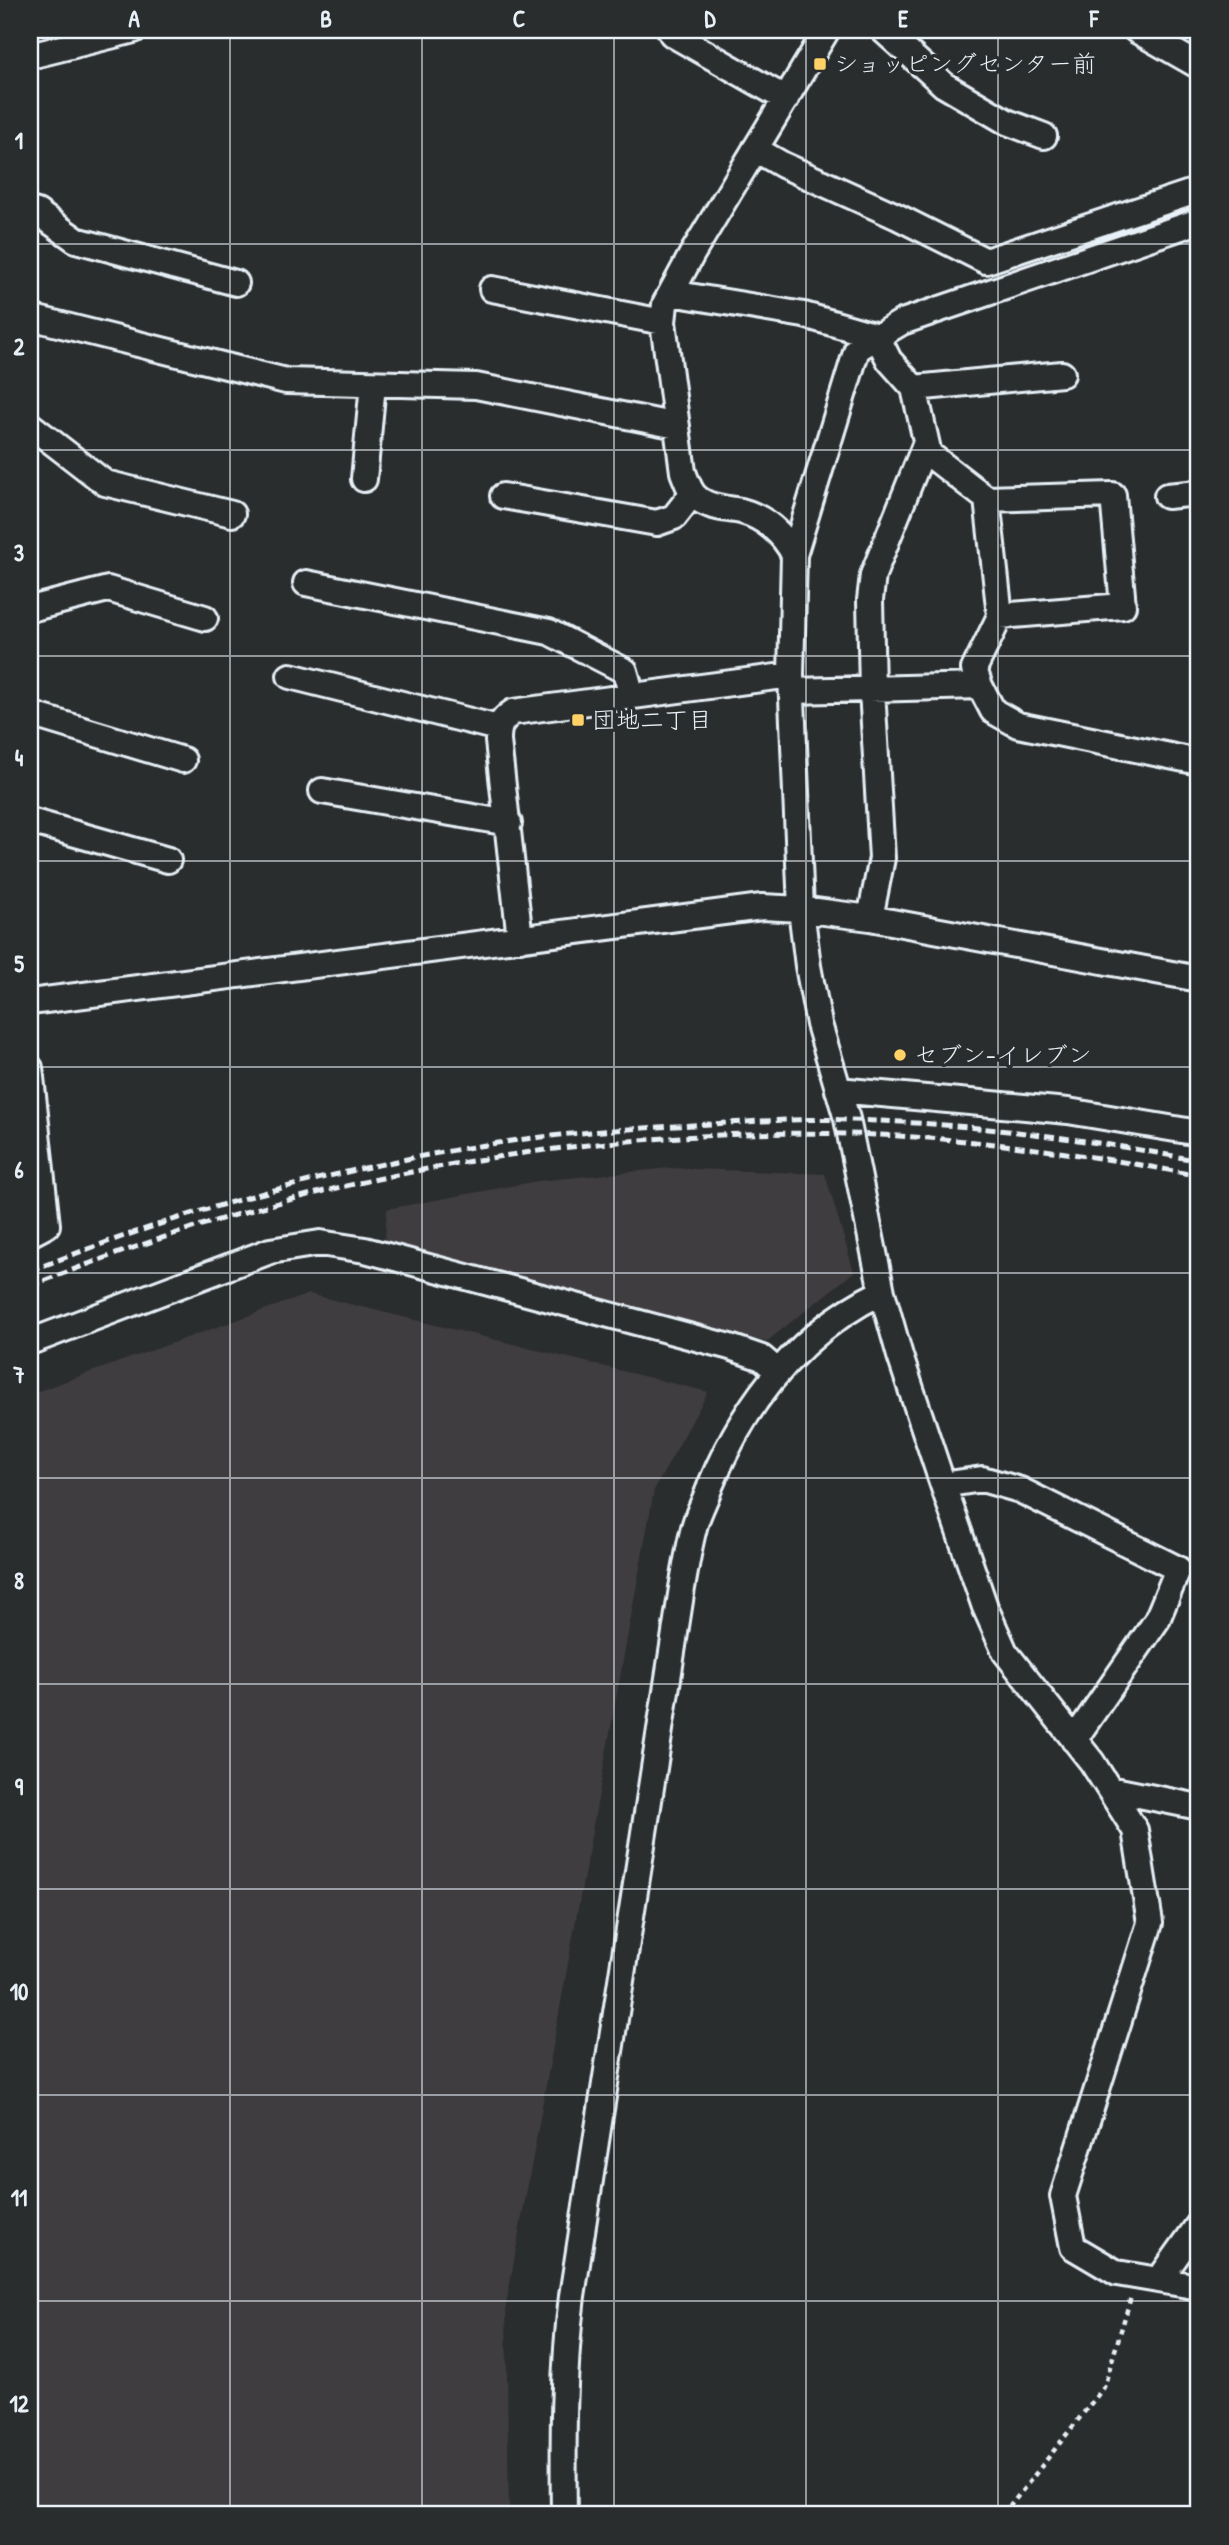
<svg xmlns="http://www.w3.org/2000/svg" width="1229" height="2545" viewBox="0 0 1229 2545" font-family="'Patrick Hand','Klee One',sans-serif">
<rect width="100%" height="100%" fill="#2a2d2e"/>
<filter id="ink" filterUnits="userSpaceOnUse"><feTurbulence type="fractalNoise" baseFrequency=".0143" numOctaves="2"/><feDisplacementMap in="SourceGraphic" scale="14" xChannelSelector="R" yChannelSelector="G"/><feConvolveMatrix kernelMatrix="1 2 1 2 8 2 1 2 1" color-interpolation-filters="sRGB"/></filter>
<g filter="url(#ink)">
<!-- built -->
<path fill="#403c3f" d="M 670,1168 L 825,1174 L 854,1272 L 766,1342 L 385,1241 L 387,1209 L 538,1181 Z
M 309,1294 L 708,1392 L 654,1490 L 506,2305 L 509,2515 L 30,2515 L 30,1394 Z"/>
<g fill="none" stroke-linecap="round" stroke-linejoin="round">
<!-- minor casing -->
<g stroke="#e8f1f8" stroke-width="30">
<path id="minor" d="M 670,30 L 672,34 L 786,99
M 827,30 L 692,254 L 665,304 L 663,322 L 683,472 C 686,479 689,490 695,496 C 707,508 725,508 741,511 C 764,517 784,534 794,555 L 791,675 L 801,909 L 808,966 L 819,1024 L 847,1119 L 882,1292 L 900,1356 L 943,1485 L 985,1607 L 1005,1652 L 1092,1762 L 1135,1830 L 1150,1923 L 1063,2196 L 1073,2247 L 1117,2273 L 1199,2287
M 883,30 L 944,85 L 1007,122 L 1044,136
M 1136,30 L 1199,66
M 30,56 L 134,30
M 755,149 L 783,165 L 896,216 L 986,261 L 1199,190
M 30,210 L 37,212 L 76,240 L 236,283
M 492,289 L 663,322
M 671,293 L 804,315 L 877,336 L 889,360 L 914,388 L 929,454 L 987,499 L 1000,616 L 974,669 L 980,686
M 30,317 L 286,381 L 476,386 L 677,426
M 914,388 L 1062,374
M 30,425 L 105,483 L 232,514
M 364,479 L 373,384
M 503,496 L 657,523 L 674,517 L 692,494
M 1167,496 L 1199,493
M 987,499 L 1113,495 L 1123,606 L 1000,616
M 794,555 L 857,349 L 902,322 L 1199,221
M 306,583 L 549,632 L 625,671 L 632,696
M 30,609 L 108,589 L 205,618
M 290,676 L 498,728
M 793,691 L 980,686 L 993,711 L 1018,725 L 1199,762
M 30,714 L 183,760
M 322,791 L 509,823
M 30,821 L 168,860
M 870,918 L 882,858 L 872,690 L 870,600 L 873,575 L 925,445
M 520,939 L 498,741 C 498,726 501,720 513,712 L 791,675
M 30,1002 L 762,907 L 801,909 L 870,918 L 1199,979
M 30,1068 L 47,1225 L 30,1234
M 838,1090 L 1068,1111 L 1199,1133
M 30,1342 L 270,1251 L 320,1243 L 365,1250 L 730,1347 L 762,1358 L 777,1371
M 943,1485 L 982,1479 L 1020,1490 L 1178,1569 L 1157,1620 L 1074,1740
M 1109,1789 L 1199,1807
M 1159,2280 L 1199,2224
M 564,2515 C 563,2442 563,2369 572,2296 L 682,1588 C 686,1567 689,1545 695,1524 C 699,1511 706,1498 711,1484 C 746,1400 799,1332 882,1292"/>
</g>
<!-- path -->
<path stroke="#e8f1f8" stroke-width="4.5" stroke-dasharray="5 5" stroke-linecap="butt" d="M 1003,2515 L 1104,2387 L 1131,2297"/>
<!-- minor -->
<use href="#minor" stroke="#2a2d2e" stroke-width="24"/>
<!-- rail -->
<path stroke="#e8f1f8" stroke-width="5" stroke-dasharray="10 5" stroke-linecap="butt" d="M 30,1271 C 174,1214 325,1171 479,1146 C 550,1134 621,1129 693,1125 C 745,1122 797,1118 849,1120 C 967,1123 1084,1138 1199,1161
M 30,1286 C 95,1261 161,1237 228,1217 C 423,1159 645,1128 849,1134 C 966,1137 1084,1153 1199,1176"/>
</g>
</g>
<!-- grid -->
<path fill="none" stroke="#e8f1f8" stroke-width="2" stroke-opacity="0.55" d="M 230,30 L 230,2515M 422,30 L 422,2515M 614,30 L 614,2515M 806,30 L 806,2515M 998,30 L 998,2515M 30,244 L 1199,244M 30,450 L 1199,450M 30,656 L 1199,656M 30,861 L 1199,861M 30,1067 L 1199,1067M 30,1273 L 1199,1273M 30,1478 L 1199,1478M 30,1684 L 1199,1684M 30,1889 L 1199,1889M 30,2095 L 1199,2095M 30,2301 L 1199,2301"/>
<!-- markers -->
<g fill="#ffd166" stroke="#2a2d2e" stroke-width="2.5">
<rect x="813" y="57" width="14" height="14" rx="3.5"/>
<rect x="571" y="713" width="14" height="14" rx="3.5"/>
<circle cx="900" cy="1055" r="7"/>
</g>
<g text-anchor="middle" stroke-width="7" stroke-linejoin="round" paint-order="stroke">
<!-- poi labels -->
<g font-size="24" fill="#e8f1f8" stroke="#2a2d2e" text-anchor="start">
<text x="834" y="72">ショッピングセンター前</text>
<text x="592" y="728">団地二丁目</text>
<text x="914" y="1063">セブン-イレブン</text>
</g>
</g>
<!-- margin -->
<rect width="1229" height="2545" fill="none" stroke="#2a2d2e" stroke-width="77"/>
<rect x="38" y="38" width="1152" height="2468" fill="none" stroke="#e8f1f8" stroke-width="2.5"/>
<g font-size="23" text-anchor="middle" font-weight="bold" fill="#e8f1f8">
<text x="134" y="27">A</text>
<text x="326" y="27">B</text>
<text x="519" y="27">C</text>
<text x="710" y="27">D</text>
<text x="903" y="27">E</text>
<text x="1094" y="27">F</text>
<text x="19" y="149">1</text>
<text x="19" y="355">2</text>
<text x="19" y="561">3</text>
<text x="19" y="766">4</text>
<text x="19" y="972">5</text>
<text x="19" y="1178">6</text>
<text x="19" y="1383">7</text>
<text x="19" y="1589">8</text>
<text x="19" y="1795">9</text>
<text x="19" y="2000">10</text>
<text x="19" y="2206">11</text>
<text x="19" y="2412">12</text>
</g>
</svg>
